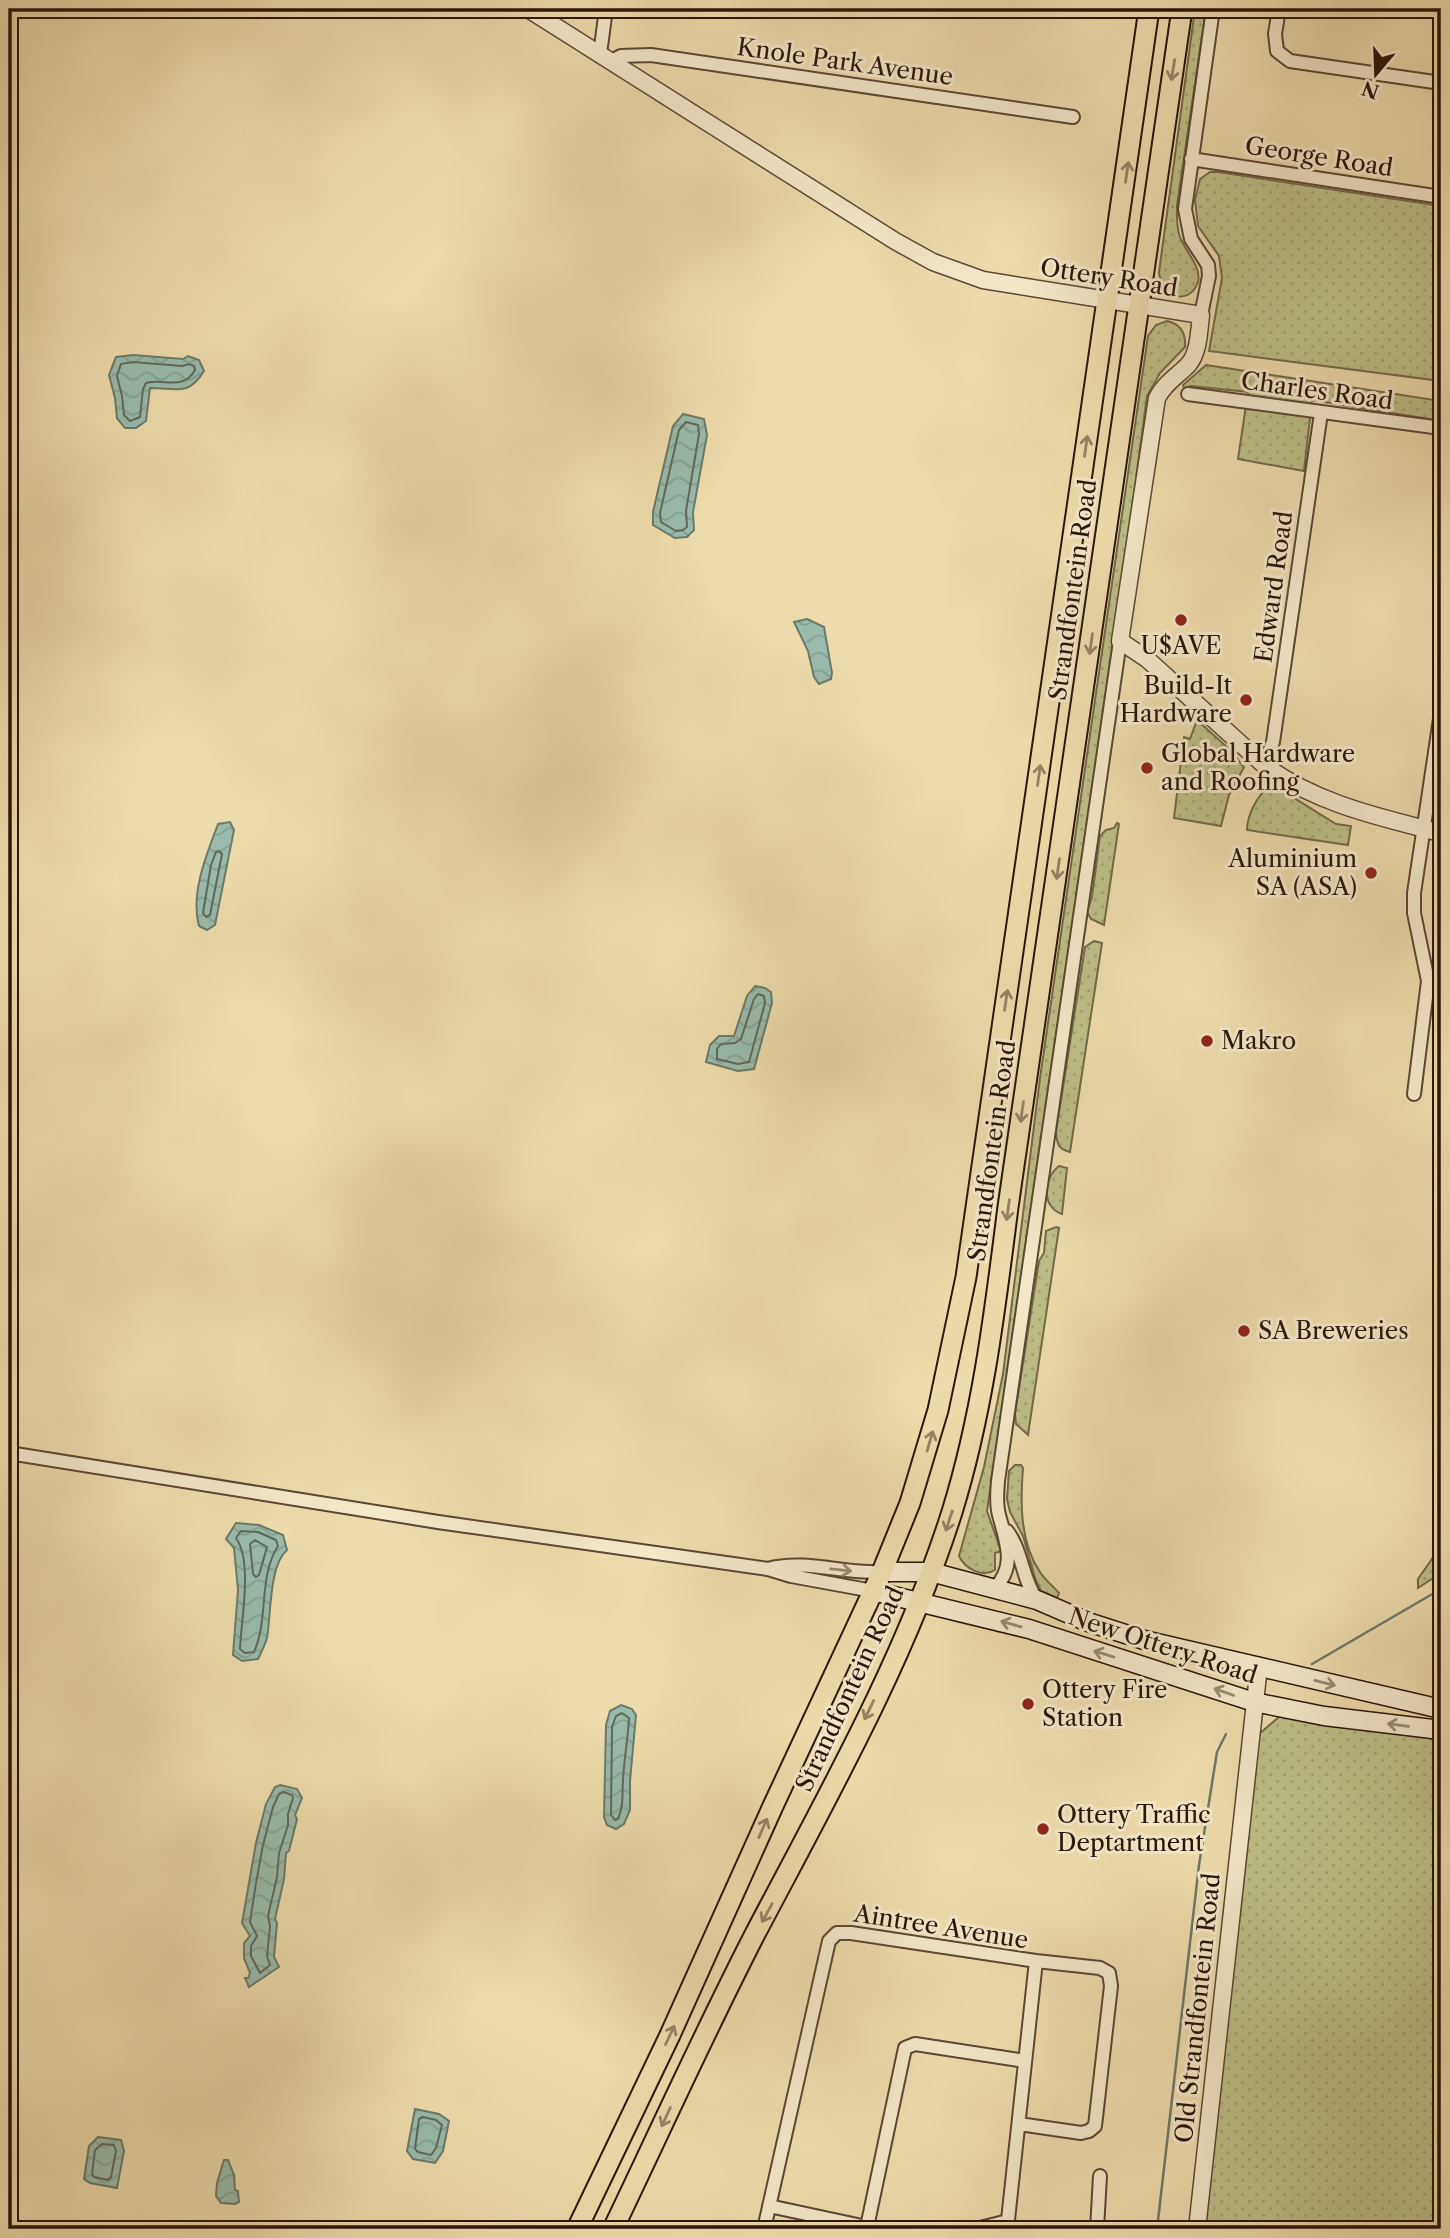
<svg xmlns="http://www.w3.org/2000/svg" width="1450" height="2238" viewBox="0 0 1450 2238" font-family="'Libre Caslon Text',serif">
<defs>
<pattern id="grass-dots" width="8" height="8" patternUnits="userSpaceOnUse" patternTransform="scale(1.75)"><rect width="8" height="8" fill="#bcbf86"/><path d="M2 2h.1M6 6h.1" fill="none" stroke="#a2a372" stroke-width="1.8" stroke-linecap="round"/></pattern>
<pattern id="water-waves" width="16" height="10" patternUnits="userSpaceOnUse" patternTransform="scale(1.75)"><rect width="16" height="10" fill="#99bbac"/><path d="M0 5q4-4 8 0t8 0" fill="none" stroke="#84a093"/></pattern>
</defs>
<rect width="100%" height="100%" fill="#eddcab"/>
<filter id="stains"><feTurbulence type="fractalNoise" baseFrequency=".00286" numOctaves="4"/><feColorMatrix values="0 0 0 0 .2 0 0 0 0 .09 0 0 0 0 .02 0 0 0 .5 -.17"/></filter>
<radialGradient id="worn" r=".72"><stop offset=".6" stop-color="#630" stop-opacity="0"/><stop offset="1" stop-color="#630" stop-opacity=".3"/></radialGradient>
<!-- grass -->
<path fill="url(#grass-dots)" stroke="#726a48" stroke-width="2" d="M 1195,9 L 1206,9 L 1177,205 C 1177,216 1176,227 1180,237 C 1185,251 1202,267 1198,282 C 1189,307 1161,297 1159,272 Z
M 1210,172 L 1218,172 L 1441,206 L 1441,381 L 1209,351 L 1222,278 L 1219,256 L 1198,226 L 1195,200 L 1200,179 Z
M 1167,321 C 1181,324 1186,333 1185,347 L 1160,373 L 1147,396 L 1125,561 L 987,1511 L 1001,1551 L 995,1553 L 995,1570 C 983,1578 965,1569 959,1556 L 984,1467 L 1003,1374 L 1040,1078 L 1148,336 L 1156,325 Z
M 1206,365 L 1441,401 L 1441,421 L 1312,400 L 1304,471 L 1238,459 L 1248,392 L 1191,386 L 1184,388 L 1183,385 Z
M 1197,720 L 1229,749 L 1244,767 L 1229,795 L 1221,826 L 1174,818 L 1184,737 L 1190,739 Z
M 1269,787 L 1278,788 L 1336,824 L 1351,826 L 1348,845 L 1247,830 C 1247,816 1257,795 1269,787 Z
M 1117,823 L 1119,824 L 1104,925 L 1091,919 L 1087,912 L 1092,897 L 1100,836 L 1106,830 L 1114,828 Z
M 1094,941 L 1102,943 L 1070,1152 C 1058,1149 1057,1144 1056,1132 L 1085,947 Z
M 1059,1166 L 1067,1168 L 1062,1214 C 1041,1207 1043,1178 1059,1166 Z
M 1056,1227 L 1059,1228 L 1028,1435 L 1016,1424 L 1015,1414 L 1039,1261 L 1044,1253 L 1046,1231 Z
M 1015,1465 L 1021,1465 L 1023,1468 C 1020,1502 1020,1543 1040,1572 C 1045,1580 1053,1586 1059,1593 L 1057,1598 L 1041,1591 L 1035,1578 L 1023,1536 L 1010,1512 L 1007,1499 L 1009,1471 Z
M 1441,1546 L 1441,1573 L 1418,1588 L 1418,1579 Z
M 1280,1716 L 1441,1740 L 1441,2229 L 1205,2229 L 1259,1734 Z"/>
<!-- water -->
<path fill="url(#water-waves)" stroke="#6c796b" stroke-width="2" d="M 133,355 L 183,359 L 188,356 L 199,360 L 204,371 C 188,397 176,388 150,388 L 146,421 L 136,428 L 125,428 L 117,418 L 115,398 L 109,375 L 116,357 Z
M 683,414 L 704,419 L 707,435 L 693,512 L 694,530 L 687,537 L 675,538 L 653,525 L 653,512 L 673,426 Z
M 807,619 L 824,627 L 832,673 L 831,679 L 819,684 L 814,677 L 808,651 L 794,622 Z
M 9,666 L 17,763 L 15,797 L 9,803 Z
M 230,822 L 234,830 L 215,925 L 207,930 L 199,926 C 190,893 207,854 218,824 Z
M 755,986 L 765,988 L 771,992 L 772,1003 L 754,1069 L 738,1071 L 706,1062 L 710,1045 L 719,1036 L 734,1036 L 747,996 Z
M 236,1523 L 259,1525 L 283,1535 L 287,1550 C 269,1565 271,1616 267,1638 C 265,1645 261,1653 258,1659 L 242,1661 L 233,1655 L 238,1590 L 234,1548 L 226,1539 Z
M 621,1705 L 632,1709 L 636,1715 L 630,1781 L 630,1810 L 624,1824 L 616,1829 L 607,1825 L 604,1817 L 606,1725 L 610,1711 Z
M 280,1785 L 297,1789 L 302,1798 L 295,1815 L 297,1819 L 289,1851 L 286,1853 L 284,1879 L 275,1919 L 277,1923 L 274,1957 L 279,1967 L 249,1987 L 245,1978 L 248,1978 L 250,1973 L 244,1958 L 244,1943 L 250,1936 L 242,1923 L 256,1843 L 266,1804 L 275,1787 Z
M 415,2109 L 439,2114 L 449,2121 L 443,2151 L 435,2163 L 413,2159 L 407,2151 Z
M 98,2137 L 121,2140 L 124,2151 L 117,2188 L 90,2183 L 84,2179 L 89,2146 Z
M 224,2160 L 228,2160 L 234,2175 L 235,2190 L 238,2191 L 239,2202 L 235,2204 L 221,2203 L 216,2196 L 217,2183 Z"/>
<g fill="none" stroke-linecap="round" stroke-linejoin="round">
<!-- shore -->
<path stroke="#61685b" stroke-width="2" d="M 133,362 L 182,366 L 189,364 L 194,366 L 195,370 C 184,391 164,378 146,383 L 143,389 L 140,417 L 130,421 L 124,415 L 122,396 L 117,376 L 121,364 Z
M 686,422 L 698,425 L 699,434 L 686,511 L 687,527 L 683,530 L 676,531 L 661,522 L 660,513 L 679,430 Z
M 219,851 L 222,854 L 210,915 L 206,917 L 203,913 L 211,865 L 216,852 Z
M 758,994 L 764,996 L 765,1003 L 749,1062 L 738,1064 L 717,1059 L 717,1049 L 721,1044 L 735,1043 L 741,1039 L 754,999 Z
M 241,1531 L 258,1532 L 276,1540 L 278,1546 C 258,1577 269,1619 254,1652 L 245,1653 L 240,1649 C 241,1620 253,1562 236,1538 Z
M 255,1540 L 267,1547 L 259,1575 L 256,1577 L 253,1574 L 250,1544 Z
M 622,1713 L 629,1718 C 628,1739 624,1759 623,1780 C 622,1794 624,1805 618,1819 L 615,1820 L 611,1815 L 612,1727 L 616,1716 Z
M 283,1792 L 292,1795 L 293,1798 L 288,1814 L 288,1825 L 279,1853 L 277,1877 L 268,1916 L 270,1926 L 267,1956 L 270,1965 L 260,1973 L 251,1956 L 251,1946 L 257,1936 L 250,1922 L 256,1883 L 263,1845 L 273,1807 L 279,1794 Z
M 423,2117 L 436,2120 L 442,2125 L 436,2148 L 431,2155 L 418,2152 L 415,2149 L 419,2119 Z
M 102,2144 L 114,2145 L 116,2151 L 111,2177 L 108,2180 L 94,2177 L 92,2174 L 95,2150 Z"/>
<!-- stream -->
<path stroke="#6c796b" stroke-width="2.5" d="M 1312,1664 L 1441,1589
M 1157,2229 L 1199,1865 L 1217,1752 L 1226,1734"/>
<!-- minor casing -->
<g stroke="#5a4832" stroke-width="16">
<path id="minor" d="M 1279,9 L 1275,34 L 1277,51 L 1290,61 L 1441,83
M 600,54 L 606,9
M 611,61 L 621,56 L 651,55 L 1073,117
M 1191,159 L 1441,197
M 1201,315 L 1209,276 L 1208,265 L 1191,239 L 1185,209 L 1213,9
M 1188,394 L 1441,428
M 1264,765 L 1273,742 L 1321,413
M 1414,1094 L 1428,981 L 1414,913 L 1414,893 L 1441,712
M 9,1453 L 438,1522 L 768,1569 L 791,1576 L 873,1591
M 1007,1531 C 1023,1552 1022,1580 1037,1600
M 768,1569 C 804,1559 845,1574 882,1572
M 994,1589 C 1017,1566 1006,1542 999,1515 C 996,1504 997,1492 998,1481 L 1120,641
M 769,2206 L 876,2229
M 867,2227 L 905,2048 L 915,2044 L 1025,2061
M 764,2229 L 829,1941 L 837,1933 L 851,1933 L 1036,1961 L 1100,1968 L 1109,1973 L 1111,1986 L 1095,2126 L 1089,2131 L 1081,2133 L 1019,2124
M 976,2229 L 1008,2221
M 1007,2229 L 1036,1961
M 1097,2229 L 1100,2176"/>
</g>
<!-- tertiary casing -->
<g stroke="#5a4832" stroke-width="19">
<path id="tertiary" d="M 528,9 L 895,241 L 933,262 L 983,280 L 1201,315 C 1199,331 1199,353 1188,365 C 1176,377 1165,383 1157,398 L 1120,641 L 1147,659 L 1264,765 C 1317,804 1379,817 1441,833
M 1197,2229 L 1259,1666"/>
</g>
<!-- secondary casing -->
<g stroke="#29160a" stroke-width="21">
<path id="secondary" d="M 882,1572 L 931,1572 L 1037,1600 L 1088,1622 L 1144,1640 L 1441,1709
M 873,1591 L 1029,1629 L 1254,1702 L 1324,1716 L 1441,1730"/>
</g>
<!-- primary casing -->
<g stroke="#29160a" stroke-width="23">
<path id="primary" d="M 577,2229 L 670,2035 L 773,1806 L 882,1572 L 910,1503 L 938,1410 L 966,1277 L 1149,9
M 613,2229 C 660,2131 705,2031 755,1934 C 827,1797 905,1660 952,1512 C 983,1412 995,1310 1008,1207 L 1182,9"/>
</g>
<!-- minor -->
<use href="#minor" stroke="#f3e8c8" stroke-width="12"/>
<!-- tertiary -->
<use href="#tertiary" stroke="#f3e8c8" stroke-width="16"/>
<!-- secondary -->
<use href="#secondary" stroke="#f3e8c8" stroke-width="18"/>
<!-- primary -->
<use href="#primary" stroke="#eddcab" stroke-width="19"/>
</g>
<!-- one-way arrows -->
<defs><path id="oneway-shaft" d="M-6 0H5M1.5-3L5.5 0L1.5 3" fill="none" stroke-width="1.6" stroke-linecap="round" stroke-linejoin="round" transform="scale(1.75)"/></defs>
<g stroke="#958363">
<use href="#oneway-shaft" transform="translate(1173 70) rotate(99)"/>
<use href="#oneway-shaft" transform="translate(1127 172) rotate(-82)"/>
<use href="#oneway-shaft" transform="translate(1086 446) rotate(-82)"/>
<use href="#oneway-shaft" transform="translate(1091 644) rotate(98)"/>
<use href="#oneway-shaft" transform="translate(1039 775) rotate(-82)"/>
<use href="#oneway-shaft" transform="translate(1058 869) rotate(98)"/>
<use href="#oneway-shaft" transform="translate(1006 1000) rotate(-82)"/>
<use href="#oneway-shaft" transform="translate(1022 1112) rotate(98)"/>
<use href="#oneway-shaft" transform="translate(1008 1210) rotate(98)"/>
<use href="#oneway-shaft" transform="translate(930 1441) rotate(-74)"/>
<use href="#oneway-shaft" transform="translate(949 1521) rotate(108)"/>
<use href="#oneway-shaft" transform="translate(869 1710) rotate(116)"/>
<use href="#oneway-shaft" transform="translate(763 1828) rotate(-66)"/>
<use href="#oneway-shaft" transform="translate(767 1913) rotate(119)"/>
<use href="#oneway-shaft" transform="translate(670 2035) rotate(-65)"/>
<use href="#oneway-shaft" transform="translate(666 2117) rotate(115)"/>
</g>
<g stroke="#988a72">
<use href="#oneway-shaft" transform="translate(841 1570) rotate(6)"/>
<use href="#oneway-shaft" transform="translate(1011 1624) rotate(-164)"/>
<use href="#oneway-shaft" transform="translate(1104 1654) rotate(-163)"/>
<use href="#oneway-shaft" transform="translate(1325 1683) rotate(14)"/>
<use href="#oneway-shaft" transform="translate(1224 1692) rotate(-161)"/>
<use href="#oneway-shaft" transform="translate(1398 1725) rotate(-173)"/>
</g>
<!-- markers -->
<g fill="#8f2418" stroke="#f3e8c8" stroke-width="2.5">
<circle cx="1181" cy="620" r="7"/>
<circle cx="1246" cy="700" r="7"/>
<circle cx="1147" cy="768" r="7"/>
<circle cx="1371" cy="873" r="7"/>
<circle cx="1207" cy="1041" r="7"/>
<circle cx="1244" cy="1331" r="7"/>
<circle cx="1028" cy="1704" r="7"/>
<circle cx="1043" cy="1829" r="7"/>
</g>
<g text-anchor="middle" stroke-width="6" stroke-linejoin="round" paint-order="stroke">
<!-- street labels -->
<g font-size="24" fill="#29160a" stroke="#f3e8c8">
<text transform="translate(845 62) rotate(8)" y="8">Knole Park Avenue</text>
<text transform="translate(1319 157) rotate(9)" y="8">George Road</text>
<text transform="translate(1109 278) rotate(9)" y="8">Ottery Road</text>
<text transform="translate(1317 391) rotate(8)" y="8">Charles Road</text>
<text transform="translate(1274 587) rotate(-82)" y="8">Edward Road</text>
<text transform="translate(1073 590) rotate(-82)" y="8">Strandfontein Road</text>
<text transform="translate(992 1151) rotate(-82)" y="8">Strandfontein Road</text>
<text transform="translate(1163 1646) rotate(18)" y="8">New Ottery Road</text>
<text transform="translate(850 1689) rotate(-65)" y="8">Strandfontein Road</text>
<text transform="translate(941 1927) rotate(9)" y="8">Aintree Avenue</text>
<text transform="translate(1198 2008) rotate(-84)" y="8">Old Strandfontein Road</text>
</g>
<!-- poi labels -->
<g font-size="24" fill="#29160a" stroke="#f3e8c8" text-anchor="start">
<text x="1181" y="654" text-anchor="middle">U$AVE</text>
<text x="1232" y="694" text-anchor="end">Build-It<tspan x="1232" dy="28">Hardware</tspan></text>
<text x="1161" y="762">Global Hardware<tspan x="1161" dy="28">and Roofing</tspan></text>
<text x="1357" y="867" text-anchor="end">Aluminium<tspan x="1357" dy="28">SA (ASA)</tspan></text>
<text x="1221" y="1049">Makro</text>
<text x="1258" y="1339">SA Breweries</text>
<text x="1042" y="1698">Ottery Fire<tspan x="1042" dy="28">Station</tspan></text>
<text x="1057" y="1823">Ottery Traffic<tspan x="1057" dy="28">Deptartment</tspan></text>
</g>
</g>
<!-- margin -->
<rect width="1450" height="2238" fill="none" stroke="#eddcab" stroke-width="35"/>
<rect x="10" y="10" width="1429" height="2217" fill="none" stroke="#29160a" stroke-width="3.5"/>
<rect x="18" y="18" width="1415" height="2203" fill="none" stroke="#29160a" stroke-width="2"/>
<!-- north arrow -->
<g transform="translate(1376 74) rotate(199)" stroke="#f3e8c8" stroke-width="5" paint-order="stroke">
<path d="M0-5L12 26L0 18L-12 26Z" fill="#29160a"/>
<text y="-10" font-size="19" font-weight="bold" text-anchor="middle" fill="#29160a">N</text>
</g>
<rect width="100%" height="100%" filter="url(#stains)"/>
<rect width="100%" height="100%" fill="url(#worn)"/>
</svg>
